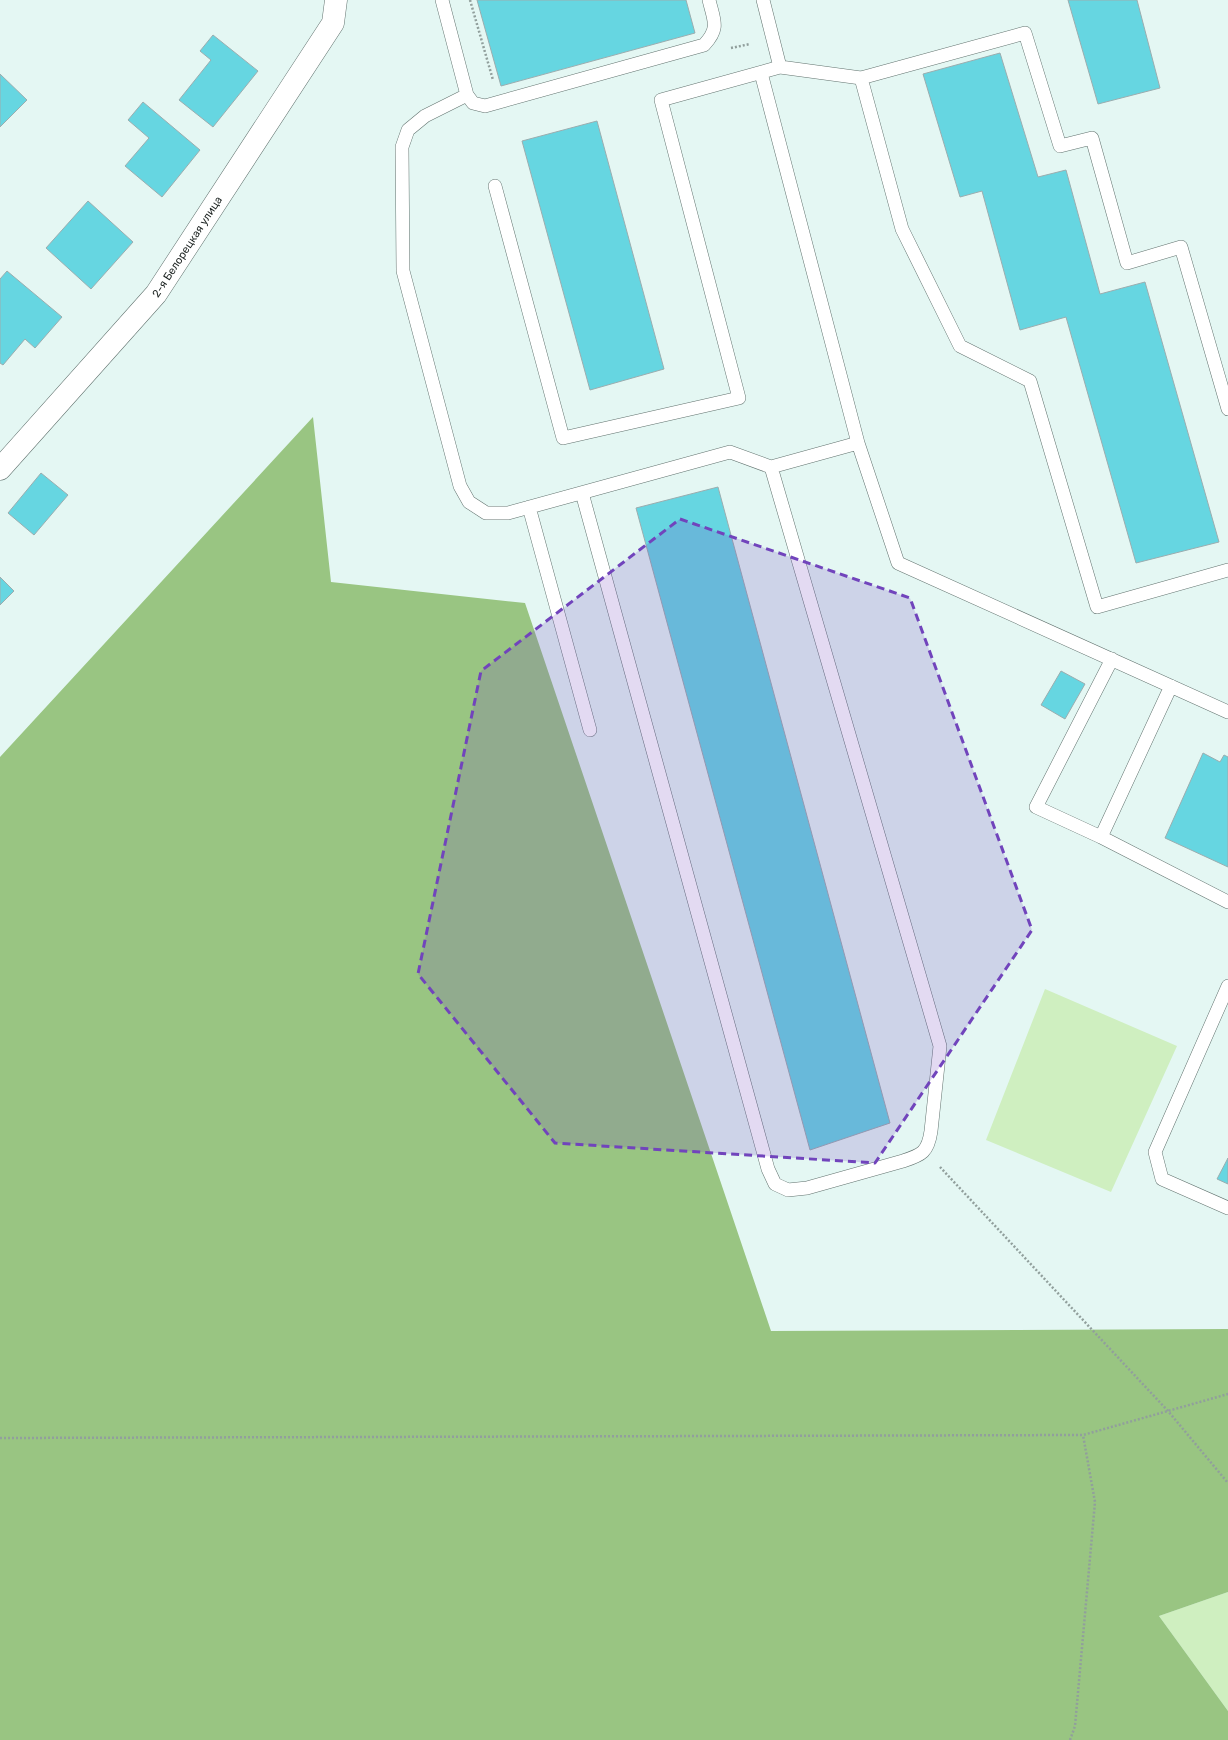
<svg xmlns="http://www.w3.org/2000/svg" width="1228" height="1740" viewBox="0 0 1228 1740" font-family="Rubik,sans-serif">
<rect width="100%" height="100%" fill="#e4f7f3"/>
<!-- green -->
<path fill="#cfefc0" d="M 1045,989 L 1177,1046 L 1111,1192 L 986,1140 Z
M 1228,1592 L 1228,1711 L 1159,1616 Z"/>
<!-- forest -->
<path fill="#99c582" d="M 313,417 L 331,582 L 525,603 L 771,1331 L 1228,1329 L 1228,1592 L 1159,1616 L 1228,1711 L 1228,1740 L 0,1740 L 0,757 Z"/>
<!-- building -->
<path fill="#66d6e1" stroke="#9badaf" d="M 477,0 L 686,0 L 695,33 L 501,86 Z
M 1068,0 L 1137,0 L 1160,88 L 1098,104 Z
M 213,35 L 258,71 L 213,127 L 179,100 L 211,60 L 200,51 Z
M 1000,53 L 1038,177 L 1066,170 L 1100,294 L 1145,282 L 1219,542 L 1136,563 L 1066,317 L 1020,330 L 982,191 L 960,197 L 923,74 Z
M 0,74 L 27,100 L 0,127 Z
M 143,102 L 200,150 L 162,197 L 125,166 L 149,138 L 128,120 Z
M 597,121 L 664,369 L 590,390 L 522,141 Z
M 88,201 L 133,242 L 91,289 L 46,248 Z
M 7,271 L 62,317 L 35,348 L 25,339 L 3,365 L 0,363 L 0,279 Z
M 41,473 L 68,495 L 34,535 L 8,513 Z
M 718,487 L 890,1123 L 810,1150 L 636,508 Z
M 0,577 L 14,591 L 0,605 Z
M 1061,671 L 1085,684 L 1065,719 L 1041,705 Z
M 1203,753 L 1220,762 L 1224,755 L 1228,757 L 1228,867 L 1165,838 Z
M 1228,1158 L 1228,1184 L 1217,1179 Z"/>
<g fill="none" stroke-linecap="round" stroke-linejoin="round">
<!-- service casing -->
<g stroke="#62736f" stroke-width="14">
<path id="service" d="M 442,0 L 467,95 L 473,103 L 485,106 L 704,45 C 720,28 714,21 709,0
M 763,0 L 780,67
M 861,78 L 902,229 L 960,346 L 1030,381 L 1097,607 L 1228,570
M 467,95 L 425,116 L 408,130 L 402,147 L 403,271 L 460,486 L 469,502 L 486,513 L 508,513 L 730,452 L 771,467 L 858,443 L 761,73
M 495,186 L 563,438 L 739,398 L 661,100 L 780,67 L 861,78 L 1025,33 L 1060,146 L 1092,138 L 1127,263 L 1181,247 L 1228,409
M 858,443 L 898,563 L 1228,712
M 582,493 L 768,1169 L 775,1184 L 788,1190 L 807,1188 L 903,1161 C 922,1155 928,1152 931,1131 L 940,1046 L 771,467
M 529,507 L 590,730
M 1171,686 L 1101,837 L 1228,902
M 1101,837 L 1036,807 L 1112,659
M 1228,986 L 1155,1152 L 1162,1179 L 1228,1208"/>
</g>
<!-- minor casing -->
<g stroke="#62736f" stroke-width="23">
<g id="minor">
<path id="s1" d="M 0,469 L 156,294 L 333,23 L 336,0"/>
</g>
</g>
<!-- path -->
<path stroke="#919f9c" stroke-width="2.5" stroke-dasharray="2 2" stroke-linecap="butt" d="M 470,0 L 493,80
M 731,48 L 750,44
M 940,1167 L 1168,1411 L 1228,1483
M 0,1438 L 1083,1435 L 1228,1394
M 1070,1740 L 1075,1726 L 1095,1502 L 1083,1435"/>
<!-- service -->
<use href="#service" stroke="#fff" stroke-width="13"/>
<!-- minor -->
<use href="#minor" stroke="#fff" stroke-width="22"/>
</g>
<!-- marked area -->
<path fill="#7144bc" fill-opacity="0.2" stroke="#7144bc" stroke-width="3" stroke-dasharray="8 5" stroke-linejoin="round" d="M 680,519 L 910,598 L 1032,930 L 875,1163 L 555,1143 L 418,974 L 481,671 Z"/>
<g text-anchor="middle" stroke-width="3" stroke-linejoin="round" paint-order="stroke">
<!-- street labels -->
<g font-size="11" fill="#1d2422" stroke="#fff">
<text dy="4" stroke="none"><textPath href="#s1" startOffset="291">2-я Белорецкая улица</textPath></text>
</g>
</g>
</svg>
